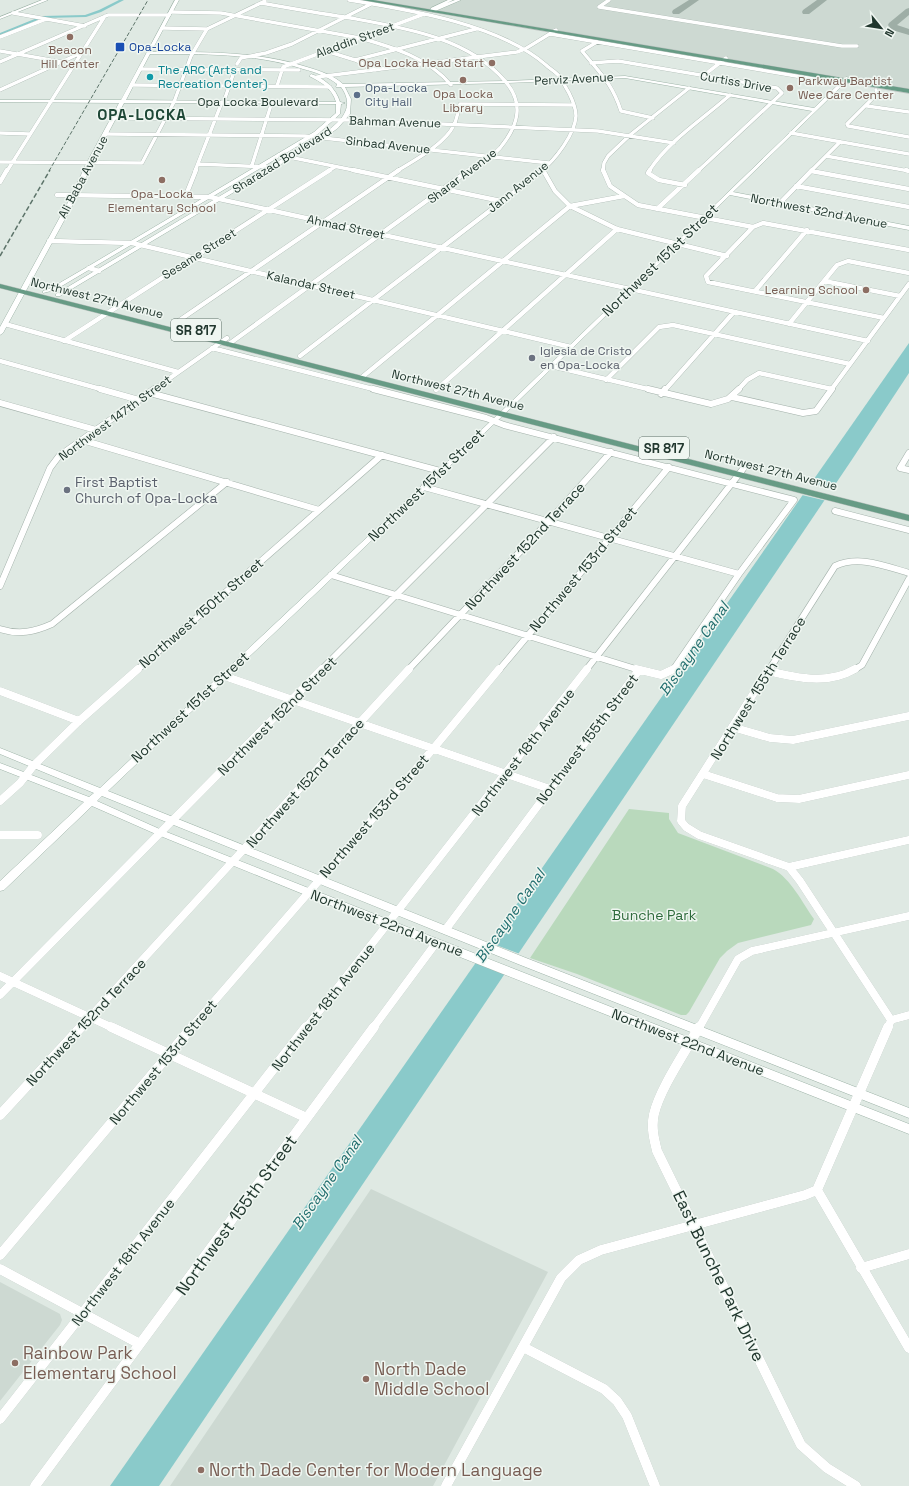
<svg xmlns="http://www.w3.org/2000/svg" width="909" height="1486" viewBox="0 0 909 1486" font-family="'Space Grotesk',sans-serif">
<rect width="100%" height="100%" fill="#dfe9e3"/>
<!-- built -->
<path fill="#cdd9d2" d="M 363,0 L 909,0 L 909,91 Z
M 371,1189 L 548,1272 L 433,1486 L 170,1486 Z
M 0,1282 L 60,1314 L 62,1320 L 60,1325 L 0,1401 Z"/>
<!-- green -->
<path fill="#b9d9bc" d="M 629,809 L 669,813 L 669,819 L 678,833 L 773,869 C 791,879 802,902 814,919 L 811,925 L 738,943 L 727,951 L 720,958 L 689,1012 L 686,1015 L 681,1015 L 577,974 L 530,958 Z"/>
<!-- water -->
<path fill="#8acaca" d="M 909,343 L 909,373 L 851,461 L 159,1486 L 110,1486 Z"/>
<!-- pier -->
<path fill="#dfe9e3" d="M 810,483 L 835,489 L 827,501 L 802,495 Z
M 488,942 L 520,954 L 506,975 L 474,962 Z"/>
<g fill="none" stroke-linecap="round" stroke-linejoin="round">
<!-- canal -->
<path fill="#8acaca" fill-rule="evenodd" d="M 119,0 L 124,0 L 101,12 L 86,17 L 43,18 L 0,35 L 0,33 L 42,16 L 85,15 L 99,10 Z"/>
<!-- taxiway -->
<path fill="#9eaea6" fill-rule="evenodd" d="M 689,0 L 699,0 L 679,14 L 673,14 L 672,12 L 673,10 Z
M 817,0 L 827,0 L 809,14 L 803,14 L 802,12 L 803,10 Z
M 909,8 L 909,15 L 897,25 L 909,29 L 909,35 L 892,30 L 888,25 L 889,23 L 906,9 Z"/>
<!-- street-far4 casing -->
<g stroke="#a2b0a9" stroke-width="4">
<path id="street-far4" d="M 349,0 C 410,10 499,24 546,65 C 550,69 556,72 560,77 C 563,82 566,88 569,93 C 572,99 576,108 576,116 C 575,134 555,160 541,171
M 609,0 L 599,7 L 842,46 L 857,46
M 261,3 C 289,8 317,13 345,17 C 399,27 467,36 505,81 C 525,104 518,126 500,148 C 492,157 478,164 468,171
M 171,12 L 221,13 L 360,38 C 392,47 429,58 451,85
M 13,13 L 85,26
M 162,28 L 207,29
M 550,34 L 843,84
M 0,37 L 46,19
M 597,42 L 582,51 C 600,73 612,83 621,111 L 653,118
M 0,51 L 62,62
M 326,51 L 355,60 L 376,70
M 355,60 L 476,29
M 0,62 L 108,15 L 169,15
M 591,63 L 618,61 L 777,88 L 782,93 L 698,171
M 237,64 L 241,58 L 266,53 L 292,44 L 371,4
M 140,69 L 299,70
M 703,76 L 726,58
M 317,77 L 517,52 L 525,49 L 556,30
M 132,85 L 330,87
M 277,86 L 283,67 L 424,14
M 0,90 L 81,53
M 876,90 L 877,93 L 874,97 L 847,124 L 848,126 L 909,137
M 225,98 L 235,69
M 867,106 L 909,112
M 114,118 L 350,120 L 598,131 L 674,143
M 0,133 L 30,134
M 791,133 L 909,154
M 106,134 L 305,136 L 549,163
M 279,155 L 358,171
M 826,156 L 909,171
M 0,162 L 142,163 L 174,102 L 191,56 L 207,29 L 265,1
M 198,164 L 271,167
M 252,165 L 272,102
M 543,170 L 544,171
M 7,171 L 105,16
M 195,171 L 222,102
M 328,171 L 335,167
M 397,171 C 415,160 445,144 454,125 C 457,119 458,111 460,104 L 573,105
M 603,171 L 604,163 L 608,156 L 630,135 L 689,88
M 649,171 C 669,140 703,119 730,95
M 811,171 L 813,171
M 811,171 L 840,142"/>
</g>
<!-- street-far3 casing -->
<g stroke="#a2b0a9" stroke-width="5">
<path id="street-far3" d="M 353,170 L 501,201
M 543,170 L 555,191 L 570,206 L 617,229 L 727,256
M 603,170 L 610,186 L 638,205 L 753,227 L 763,223 L 909,250
M 650,170 L 648,173 L 659,180 L 685,185
M 906,170 L 909,171
M 811,171 L 909,189
M 0,182 L 7,170
M 796,186 L 909,207
M 57,195 L 210,197 L 868,341
M 186,195 L 196,170
M 780,203 L 812,170
M 657,209 L 699,170
M 753,227 L 706,276 L 708,282 L 884,318
M 49,241 L 132,243 L 571,347
M 89,268 L 99,271
M 824,281 L 900,296
M 755,291 L 807,230
M 5,324 L 178,372
M 174,324 L 399,170
M 789,324 L 837,265 L 848,261 L 909,273
M 64,341 L 330,170
M 229,344 L 469,170
M 212,348 L 377,390
M 300,356 L 543,170
M 0,361 L 104,390
M 551,366 L 652,390
M 361,378 L 570,206 L 624,196
M 606,380 L 659,327 L 673,325 L 850,364
M 153,390 L 227,338
M 436,390 L 617,229
M 665,390 L 734,312
M 738,390 L 747,380 L 759,373 L 832,389
M 831,390 L 909,284"/>
</g>
<!-- street-far2 casing -->
<g stroke="#a2b0a9" stroke-width="7">
<path id="street-far2" d="M 100,389 L 139,400
M 373,389 L 486,418 L 504,425 L 794,500 L 739,574 L 673,670
M 648,389 L 711,404 L 728,399 L 739,389
M 150,393 L 440,471
M 661,394 L 665,389
M 732,397 L 803,413 L 816,411 L 832,389
M 0,403 L 96,430
M 82,440 L 319,510
M 909,453 L 900,468 L 909,470
M 424,487 L 739,574
M 835,511 L 909,530
M 331,575 L 639,670
M 0,586 L 50,468 L 59,456 L 154,389
M 0,629 C 19,635 34,632 52,624 L 227,482
M 137,670 L 382,455
M 321,670 L 554,437
M 408,670 L 549,521 L 611,452
M 499,670 L 669,467
M 586,670 L 743,469
M 769,670 L 835,566 C 859,555 885,566 909,573
M 854,670 L 862,665 L 909,579"/>
</g>
<!-- street-far1 casing -->
<g stroke="#a2b0a9" stroke-width="8">
<path id="street-far1" d="M 636,669 L 661,675 L 674,669
M 769,669 L 682,806 L 681,821 L 686,827 L 699,835 L 789,867 L 800,881 L 891,1020
M 768,671 C 797,678 828,685 855,669
M 224,676 L 550,789
M 0,691 L 79,721
M 732,727 L 770,738 L 793,740 L 909,716
M 703,774 L 777,798 L 799,799 L 909,775
M 0,801 L 20,783 L 34,765 L 79,721 L 138,669
M 0,835 L 38,835
M 789,867 L 909,840
M 446,929 L 639,670
M 0,976 L 113,1028
M 0,995 L 322,669
M 891,1020 L 909,1015
M 80,1028 L 409,669
M 191,1028 L 433,749 L 499,669
M 306,1028 L 587,669
M 373,1028 L 436,943
M 699,1028 L 738,959 L 752,951 L 909,916
M 888,1028 L 891,1020"/>
</g>
<!-- street casing -->
<g stroke="#a2b0a9" stroke-width="10">
<path id="street" d="M 111,1027 L 307,1118
M 699,1027 C 686,1051 660,1088 654,1114 C 651,1127 654,1139 657,1151 L 801,1445 L 827,1468 L 856,1486
M 0,1115 L 81,1027
M 817,1190 L 888,1027
M 817,1190 L 909,1348
M 0,1255 L 192,1027
M 861,1268 L 909,1254
M 0,1269 L 140,1344
M 523,1347 L 604,1389 L 617,1401 L 627,1416 L 655,1486
M 0,1419 L 306,1027
M 35,1486 L 374,1027
M 446,1486 L 561,1278 L 579,1260 L 601,1250 L 805,1195 L 817,1190"/>
</g>
<!-- secondary casing -->
<g stroke="#9fb4a9" stroke-width="1">
<path id="secondary" d="M 42,0 L 48,0 L 0,19 L 0,17 Z
M 175,0 L 179,0 L 151,52 C 204,52 257,51 307,67 C 320,71 333,75 343,84 L 506,81 L 625,76 L 814,108 L 846,77 L 850,78 L 733,192 L 909,226 L 909,230 L 730,195 L 513,406 L 108,791 L 526,958 L 909,1108 L 909,1118 L 518,964 L 102,796 L 97,801 L 164,831 L 392,921 L 909,1124 L 909,1134 L 384,927 L 158,835 L 92,806 L 4,890 L 0,891 L 0,881 L 84,802 L 0,769 L 0,763 L 89,797 L 94,793 L 0,754 L 0,748 L 100,788 L 509,404 L 812,111 L 625,78 L 506,83 L 345,87 L 351,99 L 350,114 L 338,128 L 323,139 L 60,296 L 56,296 L 56,294 L 319,137 C 336,125 358,110 341,87 L 336,87 L 337,84 C 327,76 315,72 303,69 C 254,53 202,54 150,54 L 126,100 L 336,102 C 332,88 321,82 309,76 L 311,74 C 324,78 336,88 340,102 L 345,103 L 341,104 L 340,114 L 318,134 L 55,290 L 43,293 L 43,291 L 51,288 L 87,267 L 314,132 L 336,113 L 336,104 L 124,103 L 92,164 L 78,195 L 3,333 L 0,335 L 0,327 L 72,195 L 86,164 L 119,103 L 0,102 L 0,100 L 121,100 Z
M 448,0 L 453,0 L 447,3 L 455,0 L 461,0 L 433,12 L 430,11 L 431,8 Z"/>
</g>
<!-- primary casing -->
<g stroke="#bcc3c0" stroke-width="1">
<path id="primary" d="M 362,0 L 373,0 L 909,89 L 909,93 Z
M 0,284 L 909,515 L 909,521 L 0,288 Z"/>
</g>
<!-- street-far4 -->
<use href="#street-far4" stroke="#fff" stroke-width="3.5"/>
<!-- street-far3 -->
<use href="#street-far3" stroke="#fff" stroke-width="4.5"/>
<!-- street-far2 -->
<use href="#street-far2" stroke="#fff" stroke-width="6"/>
<!-- street-far1 -->
<use href="#street-far1" stroke="#fff" stroke-width="8"/>
<!-- street -->
<use href="#street" stroke="#fff" stroke-width="10"/>
<!-- secondary -->
<use href="#secondary" fill="#fff" fill-rule="evenodd"/>
<!-- primary -->
<use href="#primary" fill="#679b85" fill-rule="evenodd"/>
<!-- rail-far1 -->
<path stroke="#5c7369" stroke-width="1" stroke-dasharray="4 2" stroke-linecap="butt" d="M 49,171 L 148,0"/>
<!-- rail -->
<path stroke="#5c7369" stroke-width="1.5" stroke-dasharray="5 2.5" stroke-linecap="butt" d="M 0,256 L 50,170"/>
</g>
<!-- markers -->
<g fill="#8d6e63" stroke="#eff6f1" stroke-width="1.5">
<circle cx="70" cy="37" r="4"/>
<circle cx="492" cy="63" r="4"/>
<circle cx="463" cy="80" r="4"/>
<circle cx="790" cy="88" r="4"/>
<circle cx="162" cy="180" r="4"/>
<circle cx="866" cy="290" r="4"/>
<circle cx="15" cy="1363" r="4"/>
<circle cx="366" cy="1379" r="4"/>
<circle cx="201" cy="1470" r="4"/>
</g>
<rect fill="#1a4fb4" stroke="#eff6f1" stroke-width="1.5" x="115" y="42" width="10" height="10" rx="2"/>
<circle fill="#0f9aa8" stroke="#eff6f1" stroke-width="1.5" cx="150" cy="77" r="4"/>
<circle fill="#5c6f8a" stroke="#eff6f1" stroke-width="1.5" cx="357" cy="95" r="4"/>
<g fill="#6b7280" stroke="#eff6f1" stroke-width="1.5">
<circle cx="532" cy="358" r="4"/>
<circle cx="67" cy="490" r="4"/>
</g>
<g text-anchor="middle" stroke-width="3" stroke-linejoin="round" paint-order="stroke">
<!-- far-street labels -->
<g font-size="12" fill="#21372e" stroke="#eff6f1">
<text transform="translate(355 40) rotate(-20)" y="4">Aladdin Street</text>
<text transform="translate(574 79) rotate(-3)" y="4">Perviz Avenue</text>
<text transform="translate(736 82) rotate(10)" y="4">Curtiss Drive</text>
<text x="258" y="106">Opa Locka Boulevard</text>
<text transform="translate(395 122) rotate(2)" y="4">Bahman Avenue</text>
<text transform="translate(388 145) rotate(6)" y="4">Sinbad Avenue</text>
<text transform="translate(282 160) rotate(-32)" y="4">Sharazad Boulevard</text>
<text transform="translate(462 176) rotate(-37)" y="4">Sharar Avenue</text>
<text transform="translate(83 177) rotate(-62)" y="4">Ali Baba Avenue</text>
<text transform="translate(518 187) rotate(-39)" y="4">Jann Avenue</text>
<text transform="translate(819 211) rotate(11)" y="4">Northwest 32nd Avenue</text>
<text transform="translate(346 227) rotate(12)" y="4">Ahmad Street</text>
<text transform="translate(199 254) rotate(-32)" y="4">Sesame Street</text>
<text transform="translate(311 285) rotate(13)" y="4">Kalandar Street</text>
<text transform="translate(97 298) rotate(14)" y="4">Northwest 27th Avenue</text>
<text transform="translate(458 390) rotate(14)" y="4">Northwest 27th Avenue</text>
<text transform="translate(115 418) rotate(-36)" y="4">Northwest 147th Street</text>
<text transform="translate(771 470) rotate(14)" y="4">Northwest 27th Avenue</text>
</g>
<!-- far-transit labels -->
<g font-size="12" fill="#164399" stroke="#eff6f1" text-anchor="start">
<text x="129" y="51">Opa-Locka</text>
</g>
<!-- far-education labels -->
<g font-size="12" fill="#785e54" stroke="#eff6f1">
<text x="70" y="54">Beacon<tspan x="70" dy="14">Hill Center</tspan></text>
<text x="484" y="67" text-anchor="end">Opa Locka Head Start</text>
<text x="798" y="85" text-anchor="start">Parkway Baptist<tspan x="798" dy="14">Wee Care Center</tspan></text>
<text x="463" y="98">Opa Locka<tspan x="463" dy="14">Library</tspan></text>
<text x="162" y="198">Opa-Locka<tspan x="162" dy="14">Elementary School</tspan></text>
<text x="858" y="294" text-anchor="end">Learning School</text>
</g>
<!-- far-culture labels -->
<g font-size="12" fill="#0d838f" stroke="#eff6f1" text-anchor="start">
<text x="158" y="74">The ARC (Arts and<tspan x="158" dy="14">Recreation Center)</tspan></text>
</g>
<!-- far-service labels -->
<g font-size="12" fill="#4e5e75" stroke="#eff6f1" text-anchor="start">
<text x="365" y="92">Opa-Locka<tspan x="365" dy="14">City Hall</tspan></text>
</g>
<!-- far-worship labels -->
<g font-size="12" fill="#5b616d" stroke="#eff6f1" text-anchor="start">
<text x="540" y="355">Iglesia de Cristo<tspan x="540" dy="14">en Opa-Locka</tspan></text>
</g>
<!-- shield labels -->
<g fill="#eff6f1" stroke="#5f7068" stroke-width="1">
<rect x="171" y="319" width="50" height="22" rx="3"/>
<rect x="639" y="437" width="50" height="22" rx="3"/>
</g>
<g font-size="13" font-weight="bold" fill="#21372e">
<text x="196" y="335">SR 817</text>
<text x="664" y="453">SR 817</text>
</g>
<!-- street labels -->
<g font-size="14" fill="#21372e" stroke="#eff6f1">
<text transform="translate(660 260) rotate(-44)" y="5">Northwest 151st Street</text>
<text transform="translate(426 485) rotate(-44)" y="5">Northwest 151st Street</text>
<text transform="translate(525 546) rotate(-47)" y="5">Northwest 152nd Terrace</text>
<text transform="translate(583 569) rotate(-50)" y="5">Northwest 153rd Street</text>
<text transform="translate(201 613) rotate(-41)" y="5">Northwest 150th Street</text>
<text transform="translate(758 688) rotate(-58)" y="5">Northwest 155th Terrace</text>
<text transform="translate(190 707) rotate(-43)" y="5">Northwest 151st Street</text>
<text transform="translate(277 716) rotate(-45)" y="5">Northwest 152nd Street</text>
<text transform="translate(587 739) rotate(-53)" y="5">Northwest 155th Street</text>
<text transform="translate(523 752) rotate(-52)" y="5">Northwest 18th Avenue</text>
<text transform="translate(305 783) rotate(-48)" y="5">Northwest 152nd Terrace</text>
<text transform="translate(374 816) rotate(-49)" y="5">Northwest 153rd Street</text>
<text transform="translate(387 923) rotate(21)" y="5">Northwest 22nd Avenue</text>
<text transform="translate(323 1007) rotate(-52)" y="5">Northwest 18th Avenue</text>
<text transform="translate(86 1022) rotate(-47)" y="5">Northwest 152nd Terrace</text>
<text transform="translate(688 1042) rotate(21)" y="5">Northwest 22nd Avenue</text>
<text transform="translate(163 1062) rotate(-50)" y="5">Northwest 153rd Street</text>
<text transform="translate(123 1262) rotate(-52)" y="5">Northwest 18th Avenue</text>
</g>
<!-- worship labels -->
<g font-size="14" fill="#5b616d" stroke="#eff6f1" text-anchor="start">
<text x="75" y="487">First Baptist<tspan x="75" dy="16">Church of Opa-Locka</tspan></text>
</g>
<!-- park labels -->
<g font-size="14" fill="#2f6b3c" stroke="#eff6f1">
<text x="654" y="920">Bunche Park</text>
</g>
<!-- far-district labels -->
<g font-size="15" font-weight="bold" letter-spacing="1" fill="#1f4837" stroke="#eff6f1">
<text x="142" y="120">OPA-LOCKA</text>
</g>
<!-- water labels -->
<g font-size="15" font-style="italic" fill="#216e6e" stroke="#eff6f1">
<text transform="translate(694 649) rotate(-55)" y="5">Biscayne Canal</text>
<text transform="translate(510 916) rotate(-55)" y="5">Biscayne Canal</text>
<text transform="translate(327 1183) rotate(-55)" y="5">Biscayne Canal</text>
</g>
<!-- near-street labels -->
<g font-size="17" fill="#21372e" stroke="#eff6f1">
<text transform="translate(236 1215) rotate(-54)" y="6">Northwest 155th Street</text>
<text transform="translate(719 1276) rotate(64)" y="6">East Bunche Park Drive</text>
</g>
<!-- near-education labels -->
<g font-size="17" fill="#785e54" stroke="#eff6f1" text-anchor="start">
<text x="23" y="1359">Rainbow Park<tspan x="23" dy="20">Elementary School</tspan></text>
<text x="374" y="1375">North Dade<tspan x="374" dy="20">Middle School</tspan></text>
<text x="209" y="1476">North Dade Center for Modern Language</text>
</g>
</g>
<!-- north arrow -->
<g transform="translate(881 28) rotate(120)" stroke="#eff6f1" stroke-width="3" paint-order="stroke">
<path d="M0-3L7 15L0 10L-7 15Z" fill="#21372e"/>
<text y="-6" font-size="11" font-weight="bold" text-anchor="middle" fill="#21372e">N</text>
</g>
</svg>
